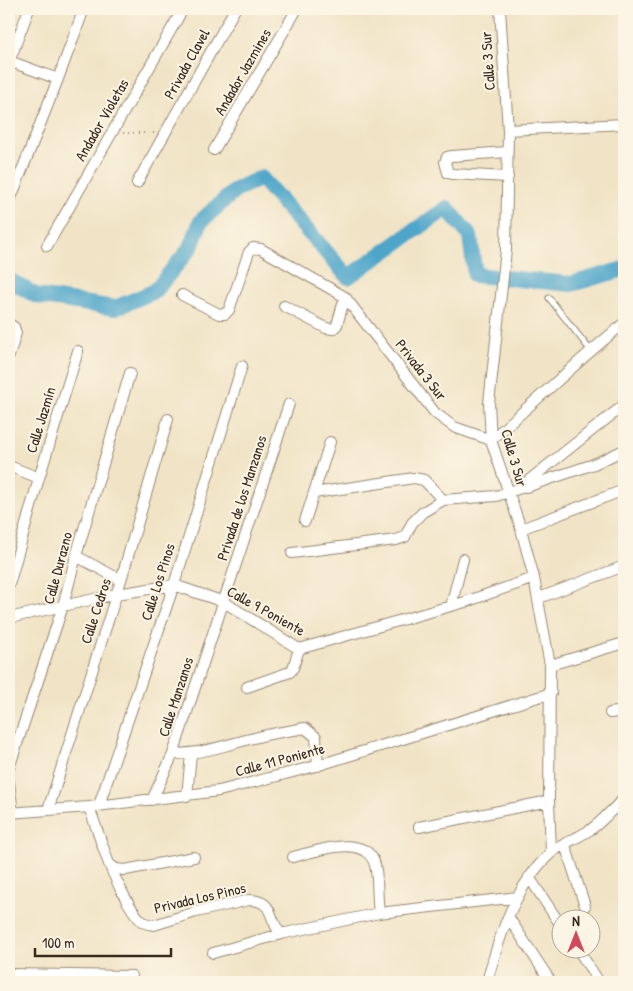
<svg xmlns="http://www.w3.org/2000/svg" width="633" height="991" viewBox="0 0 633 991" font-family="'Patrick Hand',sans-serif">
<rect width="100%" height="100%" fill="#fcf5e5"/>
<filter id="ink" filterUnits="userSpaceOnUse"><feTurbulence type="fractalNoise" baseFrequency=".02" numOctaves="2"/><feDisplacementMap in="SourceGraphic" scale="10" xChannelSelector="R" yChannelSelector="G"/><feConvolveMatrix kernelMatrix="1 2 1 2 8 2 1 2 1" color-interpolation-filters="sRGB"/></filter>
<filter id="wash" filterUnits="userSpaceOnUse"><feTurbulence type="fractalNoise" baseFrequency=".0096" numOctaves="4" result="noise"/><feDisplacementMap in="SourceGraphic" scale="20" xChannelSelector="R" yChannelSelector="G"/><feGaussianBlur stdDeviation="1.12" result="paint"/><feColorMatrix in="noise" values="0 0 0 0 0 0 0 0 0 0 0 0 0 0 0 0 0 1.4 0 .05"/><feComposite in="paint" operator="in"/></filter>
<g filter="url(#wash)">
<rect width="100%" height="100%" fill="#f1e4c6"/>
<g fill="none" stroke-linecap="round" stroke-linejoin="round">
<!-- river -->
<path stroke="#4da6ca" stroke-width="16" d="M 9,280 L 37,296 L 115,308 L 155,291 L 191,247 L 201,221 L 237,189 L 261,178 L 348,277 L 447,208 L 470,236 L 475,275 L 571,284 L 624,269"/>
</g>
</g>
<g filter="url(#ink)">
<g fill="none" stroke-linecap="round" stroke-linejoin="round">
<!-- service casing -->
<g stroke="#968772" stroke-width="7">
<path id="service" d="M 549,298 L 591,351"/>
</g>
<!-- minor casing -->
<g stroke="#968772" stroke-width="12">
<path id="minor" d="M 500,9 L 508,130 L 506,250 L 489,403 L 491,440 L 521,529 L 534,578 L 550,665 L 549,801 L 551,852
M 9,61 L 58,79
M 9,62 L 29,9
M 508,130 L 624,124
M 214,150 L 297,9
M 507,152 L 452,156 L 447,157 L 445,162 L 448,173 L 452,174 L 508,177
M 137,183 L 235,9
M 9,203 L 58,79 L 84,9
M 47,246 L 183,9
M 182,295 L 219,314 L 225,314 L 229,310 L 249,252 L 253,248 L 261,249 L 345,297 L 435,413 L 454,427 L 491,440 L 591,351 L 624,323
M 284,306 L 326,328 L 333,329 L 337,325 L 345,297
M 9,324 L 14,327 L 16,333 L 9,356
M 9,466 L 39,478
M 526,487 L 594,464 L 624,450
M 314,493 L 414,478 L 424,480 L 443,500
M 305,521 L 330,442
M 521,529 L 624,490
M 292,553 L 396,540 L 405,537 L 412,523 L 423,512 L 443,500 L 496,496 L 518,489 L 624,405
M 76,556 L 121,580
M 9,585 L 39,478 L 78,351
M 539,598 L 624,566
M 451,606 L 463,559
M 9,618 L 117,594 L 174,585 L 224,602 L 299,649 L 465,602 L 534,578
M 550,665 L 624,643
M 247,687 L 290,672 L 293,668 L 299,649
M 610,713 L 624,711
M 173,754 C 204,754 228,744 258,737 C 273,733 289,731 305,728 L 316,737 L 318,766
M 9,768 L 63,606 L 76,556 L 130,373
M 9,782 L 13,813
M 187,796 L 191,754
M 152,800 L 173,754 L 289,404
M 99,805 L 174,585 L 242,366
M 89,807 L 109,864 L 116,869 L 125,870 L 194,857
M 48,810 L 121,580 L 168,419
M 9,813 L 89,807 L 219,791 L 316,766 L 551,693
M 419,827 L 549,801
M 565,845 L 585,906
M 293,857 C 317,851 371,830 376,870 C 378,884 377,898 379,913
M 109,864 C 115,878 131,913 143,922 C 146,924 150,924 154,925 L 196,912 L 249,900 C 275,900 268,920 281,934
M 529,877 L 560,924
M 509,918 L 551,982
M 577,948 L 599,982
M 213,953 L 281,934 L 379,913 L 518,897
M 9,974 L 132,976
M 487,982 C 499,937 515,885 551,853 C 560,845 579,837 590,830 C 603,821 613,808 624,799"/>
</g>
<!-- path -->
<path stroke="#968772" stroke-width="2" stroke-dasharray="1 4" stroke-linecap="butt" d="M 123,133 L 155,133"/>
<!-- service -->
<use href="#service" stroke="#fff" stroke-width="5"/>
<!-- minor -->
<use href="#minor" stroke="#fff" stroke-width="10"/>
</g>
</g>
<g text-anchor="middle" stroke-width="4" stroke-linejoin="round" paint-order="stroke">
<!-- street labels -->
<g font-size="15" fill="#3b2a1e" stroke="#fcf5e5">
<text transform="translate(488 61) rotate(-94)" y="5">Calle 3 Sur</text>
<text transform="translate(187 64) rotate(-61)" y="5">Privada Clavel</text>
<text transform="translate(243 72) rotate(-60)" y="5">Andador Jazmines</text>
<text transform="translate(102 120) rotate(-60)" y="5">Andador Violetas</text>
<text transform="translate(421 370) rotate(52)" y="5">Privada 3 Sur</text>
<text transform="translate(41 420) rotate(-73)" y="5">Calle Jazmín</text>
<text transform="translate(514 458) rotate(74)" y="5">Calle 3 Sur</text>
<text transform="translate(242 498) rotate(-72)" y="5">Privada de los Manzanos</text>
<text transform="translate(58 568) rotate(-75)" y="5">Calle Durazno</text>
<text transform="translate(158 582) rotate(-72)" y="5">Calle Los Pinos</text>
<text transform="translate(96 611) rotate(-72)" y="5">Calle Cedros</text>
<text transform="translate(266 611) rotate(29)" y="5">Calle 9 Poniente</text>
<text transform="translate(176 697) rotate(-72)" y="5">Calle Manzanos</text>
<text transform="translate(280 760) rotate(-15)" y="5">Calle 11 Poniente</text>
<text transform="translate(200 898) rotate(-13)" y="5">Privada Los Pinos</text>
</g>
</g>
<!-- margin -->
<rect width="633" height="991" fill="none" stroke="#fcf5e5" stroke-width="30"/>
<!-- north arrow -->
<g transform="translate(576 934)"><circle r="24" fill="#fcf5e5" stroke="#afa495"/>
<path d="M0-4L9 19L0 12L-9 19Z" fill="#d1495b"/>
<text y="-8" font-size="14" font-weight="bold" text-anchor="middle" fill="#3b2a1e">N</text>
</g>
<!-- scale -->
<path d="M35 948v8h136v-8" fill="none" stroke="#3b2a1e" stroke-width="2.5"/>
<text x="42" y="948" font-size="15" fill="#3b2a1e" stroke="#fcf5e5" stroke-width="4" paint-order="stroke">100 m</text>
</svg>
